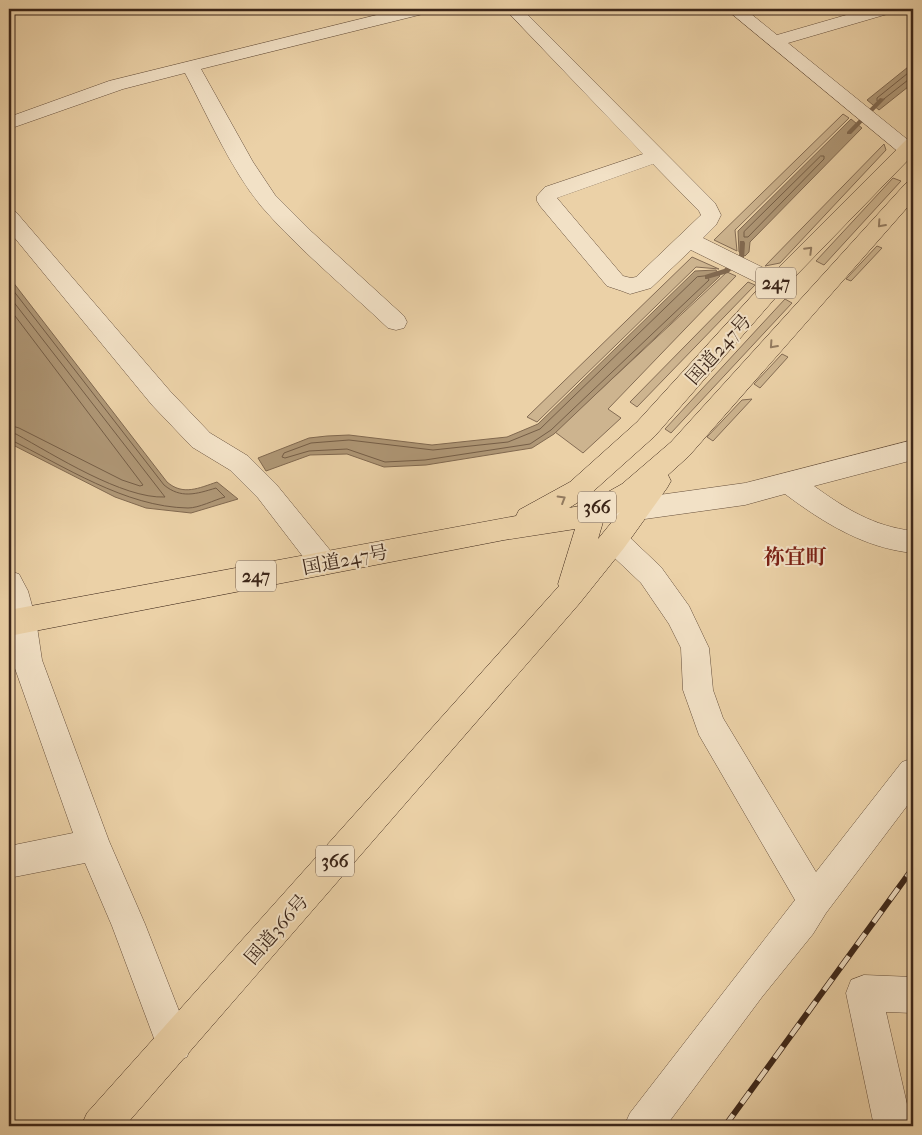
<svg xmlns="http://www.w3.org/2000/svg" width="922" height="1135" viewBox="0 0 922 1135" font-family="'IM FELL French Canon','Noto Serif JP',serif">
<rect width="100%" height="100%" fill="#ebd1a7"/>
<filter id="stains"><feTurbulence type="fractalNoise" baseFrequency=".004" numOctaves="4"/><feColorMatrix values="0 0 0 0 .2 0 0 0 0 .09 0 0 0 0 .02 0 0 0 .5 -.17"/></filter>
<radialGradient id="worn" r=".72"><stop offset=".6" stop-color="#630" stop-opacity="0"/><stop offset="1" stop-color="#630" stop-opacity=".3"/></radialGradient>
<!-- green -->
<path fill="#cdb48f" stroke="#846c54" d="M 843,114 L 849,118 L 735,230 L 737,251 L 714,240 Z
M 884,144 L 886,150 L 780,263 L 765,266 Z
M 893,178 L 901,181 L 824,265 L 816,261 Z
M 877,246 L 882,248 L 851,281 L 846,279 Z
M 692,257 L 719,269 L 696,267 L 537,422 L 527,417 Z
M 727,272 L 736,276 L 608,409 L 621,418 L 583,453 L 555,432 Z
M 748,282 L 755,285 L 637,407 L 630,402 Z
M 785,299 L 792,303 L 671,433 L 665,429 Z
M 782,354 L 788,357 L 760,388 L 754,384 Z
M 752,399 L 713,441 L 707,437 L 742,400 Z"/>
<!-- water -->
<path fill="#af9776" stroke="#816950" d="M 913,63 L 913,83 L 879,110 L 867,100 Z
M 851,119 L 862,128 L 750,242 L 749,252 L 745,256 L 739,252 L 738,231 Z
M 716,270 L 720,276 L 554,434 L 532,448 L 426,465 L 384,467 L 347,454 L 310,455 L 266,471 L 258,458 L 309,438 L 327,436 L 349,435 L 432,445 L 507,437 L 538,424 L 695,271 Z
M 9,277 L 167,482 C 183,496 199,488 217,482 L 238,499 L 191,513 L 146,508 L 115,497 L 9,443 Z"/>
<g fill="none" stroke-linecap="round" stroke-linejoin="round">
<!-- shore -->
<path stroke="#755e47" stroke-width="1" d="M 913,69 L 877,98 L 877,101 L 880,102 L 908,80 L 913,79
M 821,156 L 824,156 L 824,159 L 748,237 L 744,237 L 744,232 Z
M 707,276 L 709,280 L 551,430 L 530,444 L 425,460 L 385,462 L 347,449 L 309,451 L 285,458 L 282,457 L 284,453 L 311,443 L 349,440 L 433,450 L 508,442 L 540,429 L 697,277 Z
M 9,285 L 164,485 C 181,499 196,494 216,488 L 225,497 C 214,500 199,508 188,508 C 125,507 64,466 9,439
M 9,296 L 165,497 C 123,499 54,455 16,434 L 9,433
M 9,308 L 143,485 L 140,486 L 122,480 L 19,428 L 9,425"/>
<!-- stream -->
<path fill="#816950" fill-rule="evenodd" d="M 880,98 L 885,99 L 851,134 L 847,134 L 847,132 Z
M 740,241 L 744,241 L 745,243 L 744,259 L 728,273 L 707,279 L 705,279 L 705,275 L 724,269 L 739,256 Z"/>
<!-- minor casing -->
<g stroke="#67503c" stroke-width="1">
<path id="minor" d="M 401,9 L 430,9 L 427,13 L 201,69 L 253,162 L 275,195 L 312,232 L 404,316 L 407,322 L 404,328 L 396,330 L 388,328 C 346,288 299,250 261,206 C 230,168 208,116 185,73 L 123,89 L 9,129 L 9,117 L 109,81 Z
M 505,9 L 522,9 L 715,203 L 721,215 L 716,225 L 703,238 L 784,278 L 787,283 L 784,288 L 776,291 L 768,288 L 691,250 L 651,288 L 630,294 L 622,291 L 607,286 L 540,206 L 537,201 L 537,196 L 545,187 L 643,154 ZM 653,164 L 699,211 L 701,215 L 636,277 L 631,278 L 623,276 L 557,198 Z
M 726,9 L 745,9 L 777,35 L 867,9 L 893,9 L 891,13 L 788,43 L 913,144 L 913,158 L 901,154 Z
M 9,210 L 16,212 L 170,391 L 210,433 L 248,456 L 276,484 L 334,555 L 338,563 L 334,571 L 324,575 L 314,571 L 258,498 L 230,470 L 192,447 L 152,405 L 9,231 Z
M 913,440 L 913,460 L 814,486 C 846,509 873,526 913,531 L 913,553 C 864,548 824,523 785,494 L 745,505 L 616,523 L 607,520 L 603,512 L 607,504 L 616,501 L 745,483 Z
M 614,529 L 624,532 L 661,567 L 689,606 L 709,648 L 713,690 L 723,718 L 816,872 L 902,762 L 913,758 L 913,798 L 826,913 L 813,934 L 762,997 L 666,1126 L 624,1126 L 630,1113 L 795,900 L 699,735 L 683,690 L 681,648 L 669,624 L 641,583 L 604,548 L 601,540 L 604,532 Z
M 9,571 L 19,574 L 28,591 L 36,620 L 42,660 L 109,841 L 145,924 L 192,1044 L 187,1057 L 174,1062 L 161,1057 L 112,926 L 85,863 L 9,878 L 9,846 L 73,833 L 12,660 L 9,629 Z
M 864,975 L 913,977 L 913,1013 L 886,1012 L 912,1126 L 874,1126 L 846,993 L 851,980 Z"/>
</g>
<!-- trunk casing -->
<g stroke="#3b2518" stroke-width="1">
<path id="trunk" d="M 913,138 L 913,155 L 784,288 L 655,436 L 588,496 L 569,508 L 584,505 C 590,496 594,489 606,493 L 622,484 L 671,442 L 906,183 L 913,182 L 913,201 L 689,456 L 668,475 L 671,481 L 667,488 L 624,548 L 579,604 L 125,1126 L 81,1126 L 87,1113 L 559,586 L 558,584 L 575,529 L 504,540 L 9,636 L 9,610 L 516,516 L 519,510 L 570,482 L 637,422 L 768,278 L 906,140 ZM 620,512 L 598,539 L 603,522 Z"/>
</g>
<!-- minor -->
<use href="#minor" fill="#f2e1c6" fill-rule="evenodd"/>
<!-- trunk -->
<use href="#trunk" fill="#ebd1a7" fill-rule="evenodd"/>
<!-- rail casing -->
<g stroke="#3b2518" stroke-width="6">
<path id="rail" d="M 725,1126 L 913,868"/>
</g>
<!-- rail -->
<use href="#rail" stroke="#f2e1c6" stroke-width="4.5" stroke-dasharray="14" stroke-linecap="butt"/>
</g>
<!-- one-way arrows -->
<defs><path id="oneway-chevron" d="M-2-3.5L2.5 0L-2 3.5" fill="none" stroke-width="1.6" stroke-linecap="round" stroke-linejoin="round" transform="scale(1.25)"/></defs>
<g stroke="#937b60">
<use href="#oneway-chevron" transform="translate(881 224) rotate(132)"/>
<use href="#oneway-chevron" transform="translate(809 250) rotate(-45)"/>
<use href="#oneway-chevron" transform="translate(773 345) rotate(132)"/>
<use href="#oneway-chevron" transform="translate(562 499) rotate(-31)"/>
</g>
<g text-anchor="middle" stroke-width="4" stroke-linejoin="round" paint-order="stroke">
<!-- shield labels -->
<g fill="#f2e1c6" stroke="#725d4c" stroke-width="1">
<rect x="756" y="267.5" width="40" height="31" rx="4"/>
<rect x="578" y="491.5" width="38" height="31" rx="4"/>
<rect x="236" y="560.5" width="40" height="31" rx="4"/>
<rect x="316" y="845.5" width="38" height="31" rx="4"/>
</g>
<g font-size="18" font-weight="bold" fill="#3b2518">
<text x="776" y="289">247</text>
<text x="597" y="513">366</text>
<text x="256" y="582">247</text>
<text x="335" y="867">366</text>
</g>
<!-- street labels -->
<g font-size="19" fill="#3b2518" stroke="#f2e1c6">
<text transform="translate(718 349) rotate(-48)" y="7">国道247号</text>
<text transform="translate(345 559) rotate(-11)" y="7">国道247号</text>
<text transform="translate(276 929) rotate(-49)" y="7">国道366号</text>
</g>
<!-- quarter labels -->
<g font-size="21" font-weight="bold" fill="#7a1f14" stroke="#f2e1c6">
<text x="795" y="564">祢宜町</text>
</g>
</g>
<!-- margin -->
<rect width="922" height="1135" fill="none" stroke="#ebd1a7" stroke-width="30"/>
<rect x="10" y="10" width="902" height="1115" fill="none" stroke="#3b2518" stroke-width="2.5"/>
<rect x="15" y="15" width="892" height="1105" fill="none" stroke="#3b2518"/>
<rect width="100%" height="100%" filter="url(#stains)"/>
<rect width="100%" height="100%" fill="url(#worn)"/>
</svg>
